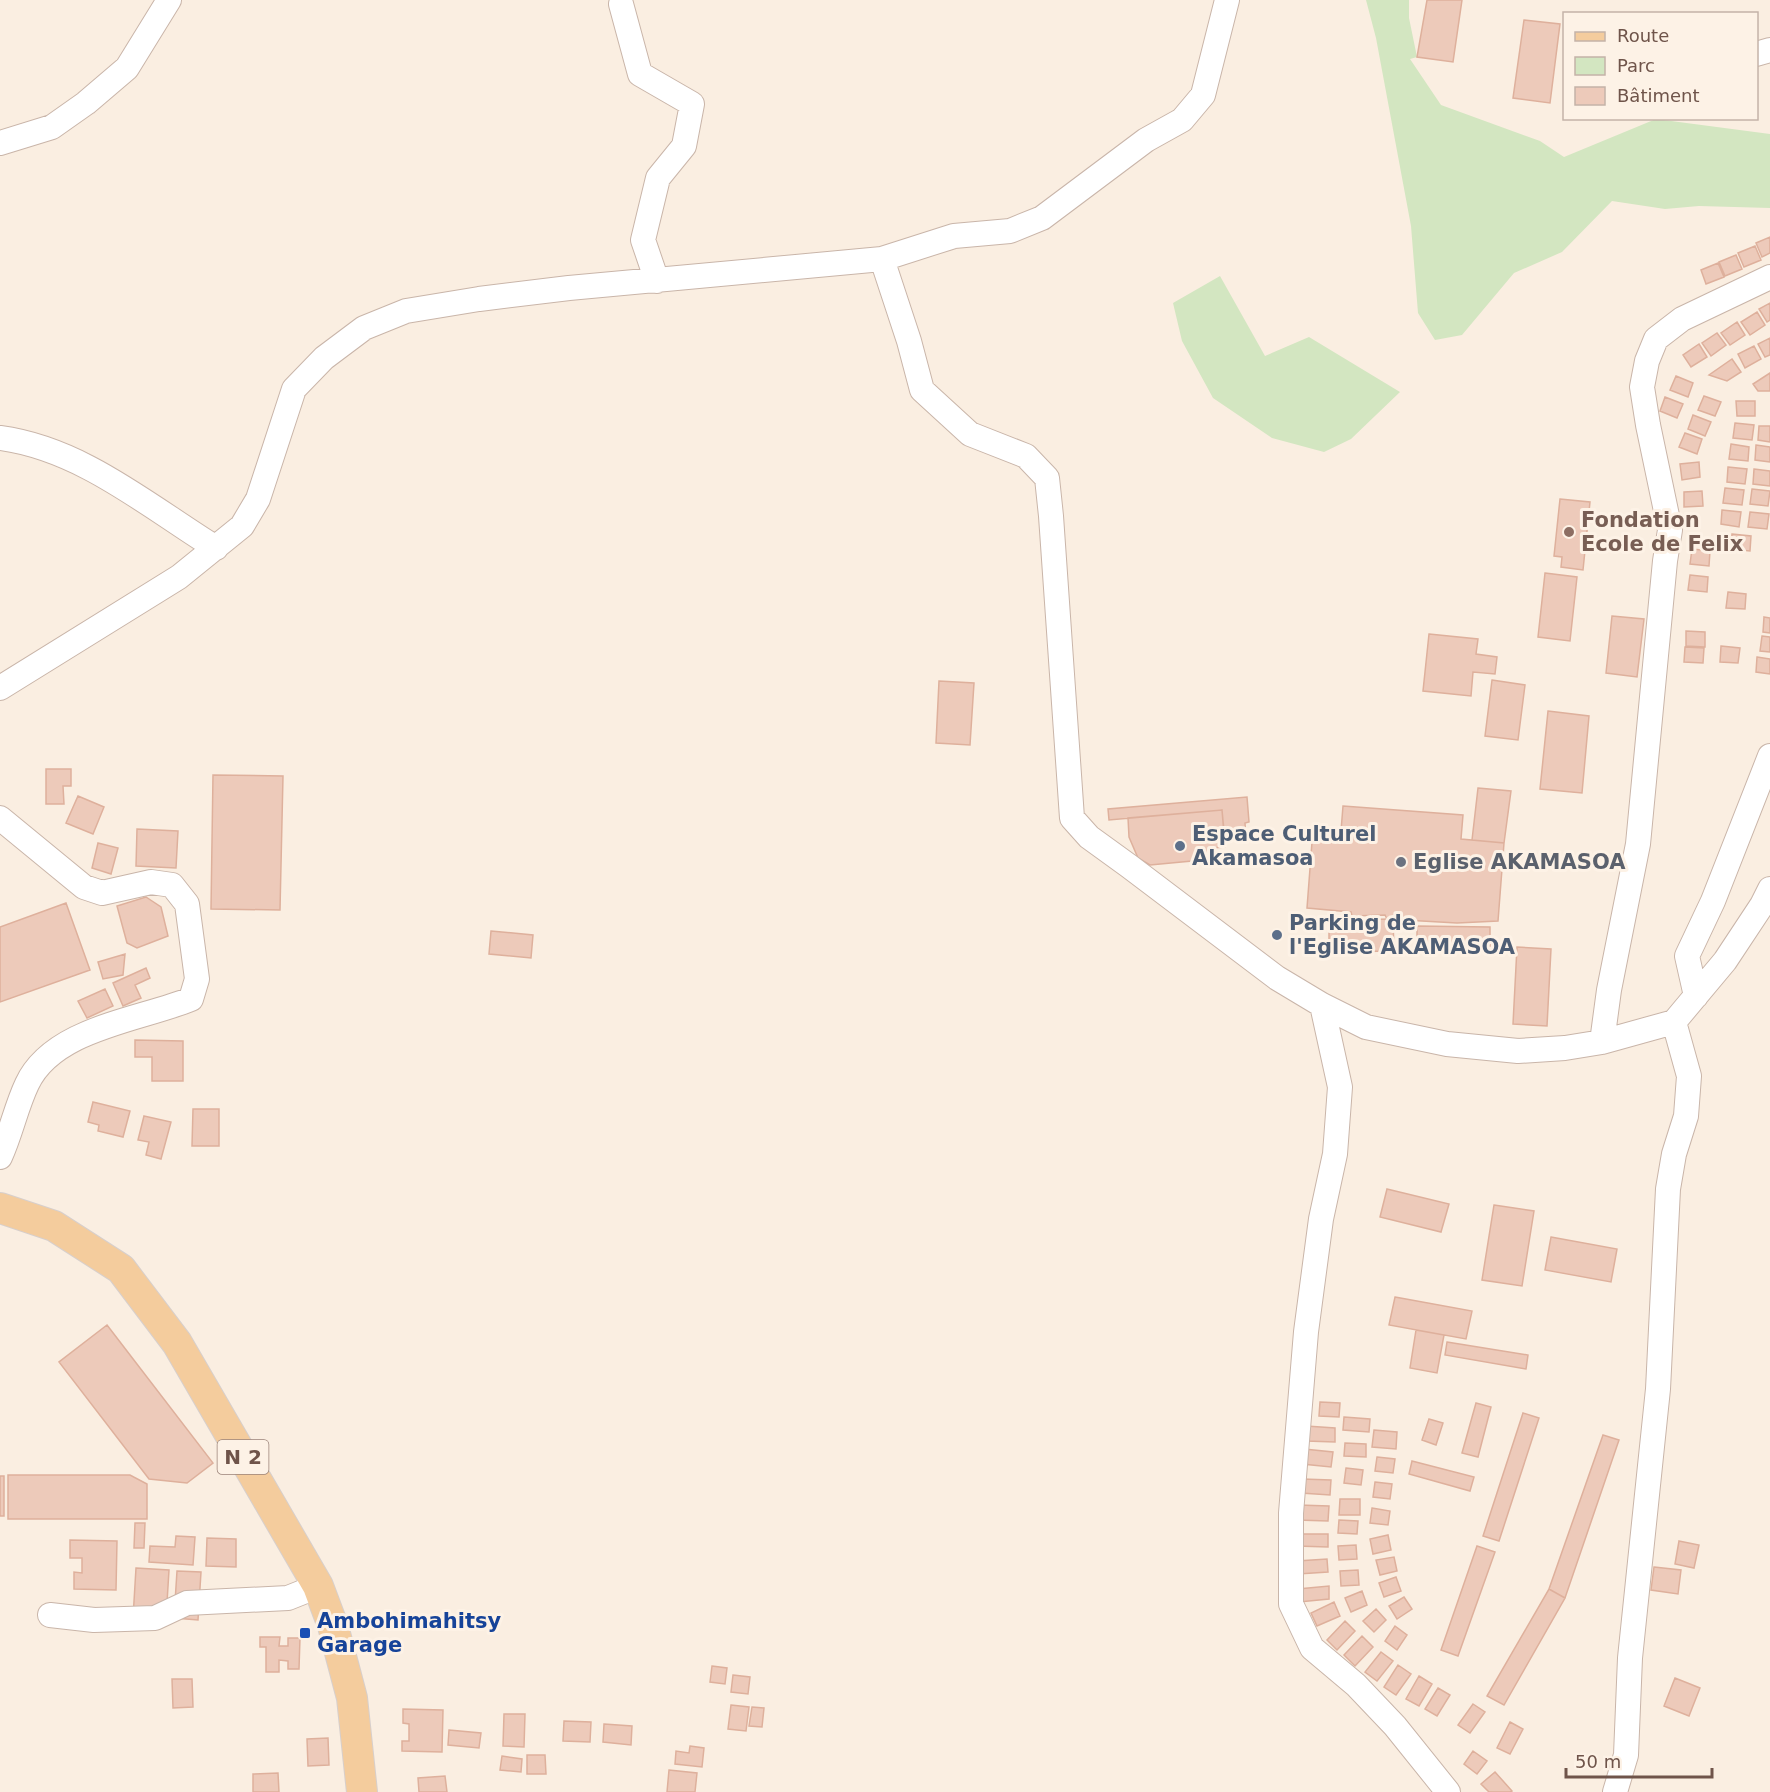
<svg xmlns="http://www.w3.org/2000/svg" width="1770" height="1792" viewBox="0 0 1770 1792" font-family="'DejaVu Sans',sans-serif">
<rect width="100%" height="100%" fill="#faeee1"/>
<!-- green -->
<path fill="#d3e6c1" d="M 1366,0 L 1409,0 L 1409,18 L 1417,57 L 1410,59 L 1441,105 L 1540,141 L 1564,157 L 1656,119 L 1770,134 L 1770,208 L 1699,206 L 1665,209 L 1612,201 L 1562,252 L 1514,273 L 1462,335 L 1435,340 L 1418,313 L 1411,226 L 1376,38 Z
M 1220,276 L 1265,356 L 1309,337 L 1400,392 L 1351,439 L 1324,452 L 1272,438 L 1213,398 L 1182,341 L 1173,303 Z"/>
<!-- building -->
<path fill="#edcaba" stroke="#deb09c" stroke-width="1.5" d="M 1427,0 L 1462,0 L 1453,62 L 1417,57 Z
M 1524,20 L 1560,24 L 1550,103 L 1513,98 Z
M 1770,237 L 1770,253 L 1762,257 L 1756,243 Z
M 1755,246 L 1761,260 L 1744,267 L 1738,253 Z
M 1736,255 L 1742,269 L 1725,276 L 1719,262 Z
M 1718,263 L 1724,277 L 1706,284 L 1701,270 Z
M 1770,303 L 1770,320 L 1767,322 L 1759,309 Z
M 1757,312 L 1765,325 L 1750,335 L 1741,322 Z
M 1737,322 L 1745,335 L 1730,345 L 1721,333 Z
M 1717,333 L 1726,345 L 1711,356 L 1702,343 Z
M 1770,338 L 1770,355 L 1765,357 L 1758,344 Z
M 1699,344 L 1707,357 L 1691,367 L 1683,355 Z
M 1754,346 L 1761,359 L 1745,368 L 1738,354 Z
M 1732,359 L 1741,372 L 1727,381 L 1709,375 Z
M 1770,373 L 1770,391 L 1758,391 L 1753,384 Z
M 1676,376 L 1693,383 L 1688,397 L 1670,390 Z
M 1704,396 L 1721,402 L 1715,416 L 1698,410 Z
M 1665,397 L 1683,404 L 1677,418 L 1660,411 Z
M 1736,401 L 1755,401 L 1755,416 L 1737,416 Z
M 1693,415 L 1711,422 L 1705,436 L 1688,429 Z
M 1735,423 L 1754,425 L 1752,440 L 1733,438 Z
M 1759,426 L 1770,426 L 1770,442 L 1758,440 Z
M 1685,433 L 1702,439 L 1697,454 L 1679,447 Z
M 1731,444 L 1749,447 L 1748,461 L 1729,459 Z
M 1756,445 L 1770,447 L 1770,462 L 1755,460 Z
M 1699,462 L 1700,477 L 1682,480 L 1680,464 Z
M 1728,467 L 1747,469 L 1745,484 L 1727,482 Z
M 1754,469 L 1770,471 L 1770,486 L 1753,484 Z
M 1725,488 L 1744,490 L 1742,505 L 1723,503 Z
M 1752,489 L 1770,491 L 1768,506 L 1750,504 Z
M 1702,491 L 1703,506 L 1684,507 L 1684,492 Z
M 1560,499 L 1590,502 L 1583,570 L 1561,567 L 1562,557 L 1554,556 Z
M 1722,510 L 1741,512 L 1739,527 L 1721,524 Z
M 1750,512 L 1769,514 L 1767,529 L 1748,527 Z
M 1732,534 L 1751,536 L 1750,551 L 1731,549 Z
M 1692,549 L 1710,551 L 1709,566 L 1690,564 Z
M 1545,573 L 1577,577 L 1570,641 L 1538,637 Z
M 1690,575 L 1708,577 L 1707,592 L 1688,590 Z
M 1728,592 L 1746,594 L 1745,609 L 1726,608 Z
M 1612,616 L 1644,619 L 1637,677 L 1606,673 Z
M 1764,617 L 1770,618 L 1770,633 L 1763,632 Z
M 1686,631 L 1705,632 L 1705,647 L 1686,646 Z
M 1429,634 L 1478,639 L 1476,654 L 1497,657 L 1495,674 L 1473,672 L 1471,696 L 1423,691 Z
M 1762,636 L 1770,637 L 1770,652 L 1760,651 Z
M 1721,646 L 1740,648 L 1738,663 L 1720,662 Z
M 1685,647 L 1704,648 L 1703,663 L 1684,662 Z
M 1757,657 L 1770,659 L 1770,674 L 1756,672 Z
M 1492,680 L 1525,685 L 1518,740 L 1485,736 Z
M 939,681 L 974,683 L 970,745 L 936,743 Z
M 1548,711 L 1589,716 L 1582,793 L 1540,789 Z
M 46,769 L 71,769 L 71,786 L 63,786 L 64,804 L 46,804 Z
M 213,775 L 283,776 L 280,910 L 211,909 Z
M 1478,788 L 1511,791 L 1504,843 L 1472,840 Z
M 78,796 L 104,807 L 93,834 L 66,823 Z
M 1247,797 L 1249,822 L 1245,823 L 1246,839 L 1225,841 L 1222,810 L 1109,820 L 1108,809 Z
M 1343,806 L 1463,815 L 1461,839 L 1504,843 L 1498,921 L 1457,923 L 1387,919 L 1385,915 L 1352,916 L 1351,912 L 1307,908 L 1313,829 L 1341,831 Z
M 1222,810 L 1225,847 L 1212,848 L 1213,859 L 1150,865 L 1138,858 L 1129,837 L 1128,818 Z
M 137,829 L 178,831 L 176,868 L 136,866 Z
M 98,843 L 118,848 L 111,874 L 92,868 Z
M 146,897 L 161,907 L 168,936 L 137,948 L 127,943 L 117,906 Z
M 66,903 L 90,970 L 0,1002 L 0,927 Z
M 1393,919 L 1394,951 L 1329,952 L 1329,920 Z
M 1417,926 L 1490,927 L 1490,946 L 1417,946 Z
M 491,931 L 533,935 L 531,958 L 489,954 Z
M 1517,947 L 1551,949 L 1547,1026 L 1513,1024 Z
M 125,954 L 123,975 L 103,979 L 98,962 Z
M 146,968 L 150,978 L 135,985 L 141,998 L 123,1006 L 113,983 Z
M 105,989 L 113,1006 L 87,1018 L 78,1001 Z
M 135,1040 L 183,1041 L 183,1081 L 152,1081 L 152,1057 L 135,1057 Z
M 93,1102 L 130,1111 L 123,1137 L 98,1131 L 99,1125 L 88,1122 Z
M 193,1109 L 219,1109 L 219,1146 L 192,1146 Z
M 144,1116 L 171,1122 L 161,1159 L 146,1155 L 149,1142 L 138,1140 Z
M 1387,1189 L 1449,1204 L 1441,1232 L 1380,1217 Z
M 1494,1205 L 1534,1211 L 1522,1286 L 1482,1280 Z
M 1551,1237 L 1617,1249 L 1611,1282 L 1545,1270 Z
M 1395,1297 L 1472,1311 L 1466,1339 L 1389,1325 Z
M 107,1325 L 213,1463 L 187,1483 L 149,1479 L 59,1362 Z
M 1416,1330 L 1444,1335 L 1437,1373 L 1410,1368 Z
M 1447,1342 L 1528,1355 L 1526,1369 L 1445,1355 Z
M 1320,1402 L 1340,1403 L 1339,1417 L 1319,1416 Z
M 1476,1403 L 1491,1407 L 1478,1457 L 1462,1453 Z
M 1523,1413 L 1539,1418 L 1499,1541 L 1483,1536 Z
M 1344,1417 L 1370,1419 L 1369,1432 L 1343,1430 Z
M 1429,1419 L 1443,1423 L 1436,1445 L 1422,1440 Z
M 1306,1426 L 1335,1428 L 1335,1442 L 1306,1441 Z
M 1374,1430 L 1397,1432 L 1396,1449 L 1372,1447 Z
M 1603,1435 L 1619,1440 L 1565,1598 L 1549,1589 Z
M 1345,1443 L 1366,1444 L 1366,1457 L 1344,1456 Z
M 1304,1449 L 1333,1452 L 1331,1467 L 1302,1464 Z
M 1377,1457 L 1395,1459 L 1393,1473 L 1375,1471 Z
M 1412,1461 L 1474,1477 L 1470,1491 L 1409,1474 Z
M 1346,1468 L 1363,1470 L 1361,1485 L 1344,1483 Z
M 8,1475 L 130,1475 L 147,1484 L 147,1519 L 8,1519 Z
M 0,1476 L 4,1476 L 4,1516 L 0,1516 Z
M 1302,1479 L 1331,1480 L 1330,1495 L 1301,1493 Z
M 1375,1482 L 1392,1484 L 1390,1499 L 1373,1497 Z
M 1340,1499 L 1360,1499 L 1360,1515 L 1339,1515 Z
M 1298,1505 L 1329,1506 L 1328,1521 L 1297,1520 Z
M 1372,1508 L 1390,1511 L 1388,1525 L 1370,1523 Z
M 1339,1520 L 1358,1521 L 1357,1534 L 1338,1533 Z
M 135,1523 L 145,1523 L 144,1548 L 134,1548 Z
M 1296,1534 L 1328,1534 L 1328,1547 L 1296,1546 Z
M 1388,1535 L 1391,1550 L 1373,1554 L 1370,1539 Z
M 176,1536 L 195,1537 L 193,1565 L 149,1562 L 150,1546 L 175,1547 Z
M 207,1538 L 236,1539 L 236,1567 L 206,1566 Z
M 70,1540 L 117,1541 L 116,1590 L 74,1589 L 74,1572 L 82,1573 L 82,1558 L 70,1558 Z
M 1679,1541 L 1699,1545 L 1694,1568 L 1675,1564 Z
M 1356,1545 L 1357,1559 L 1339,1560 L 1338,1546 Z
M 1477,1546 L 1495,1552 L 1458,1656 L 1441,1650 Z
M 1394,1557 L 1397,1571 L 1380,1575 L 1376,1560 Z
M 1327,1559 L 1328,1572 L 1298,1574 L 1297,1561 Z
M 1654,1567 L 1681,1570 L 1678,1594 L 1651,1590 Z
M 136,1568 L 169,1570 L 166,1619 L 133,1618 Z
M 1358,1570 L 1359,1585 L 1341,1586 L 1340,1571 Z
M 177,1571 L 201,1572 L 198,1620 L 174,1618 Z
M 1396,1577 L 1401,1591 L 1384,1597 L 1379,1583 Z
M 1329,1586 L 1329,1599 L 1299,1602 L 1298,1589 Z
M 1549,1589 L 1565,1598 L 1504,1705 L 1487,1696 Z
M 1362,1591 L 1367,1605 L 1351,1612 L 1345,1598 Z
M 1404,1597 L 1412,1609 L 1397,1619 L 1389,1606 Z
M 1334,1602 L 1340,1616 L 1317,1626 L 1311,1613 Z
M 1376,1609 L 1386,1620 L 1374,1632 L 1363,1621 Z
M 1345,1621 L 1355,1631 L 1337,1650 L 1327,1640 Z
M 1395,1626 L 1407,1635 L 1397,1650 L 1385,1641 Z
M 1362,1636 L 1373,1647 L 1355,1666 L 1344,1655 Z
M 260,1637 L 280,1637 L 279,1646 L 288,1646 L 288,1638 L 300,1638 L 299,1669 L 288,1669 L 288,1661 L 279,1660 L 279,1672 L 266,1672 L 266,1647 L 260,1647 Z
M 1381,1652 L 1393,1661 L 1377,1681 L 1365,1672 Z
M 1398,1665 L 1411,1674 L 1396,1695 L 1384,1687 Z
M 712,1666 L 727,1668 L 725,1684 L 710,1682 Z
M 733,1675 L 750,1677 L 748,1694 L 731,1692 Z
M 1419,1676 L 1432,1684 L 1419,1706 L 1406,1699 Z
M 1675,1678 L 1700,1688 L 1689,1716 L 1664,1706 Z
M 172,1679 L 192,1679 L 193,1707 L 173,1708 Z
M 1438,1688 L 1450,1695 L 1437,1716 L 1425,1709 Z
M 1473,1704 L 1485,1712 L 1470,1733 L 1458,1725 Z
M 731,1705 L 749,1707 L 746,1731 L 728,1729 Z
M 752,1707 L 764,1708 L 762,1727 L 749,1726 Z
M 403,1709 L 443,1710 L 442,1752 L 402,1751 L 402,1741 L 409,1741 L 409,1724 L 403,1723 Z
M 504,1714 L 525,1714 L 524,1747 L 503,1746 Z
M 564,1721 L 591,1722 L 590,1742 L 563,1741 Z
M 1510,1722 L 1523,1729 L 1510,1754 L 1497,1748 Z
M 604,1724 L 632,1726 L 631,1745 L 603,1742 Z
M 449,1730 L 481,1733 L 479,1748 L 448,1745 Z
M 328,1738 L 329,1765 L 308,1766 L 307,1739 Z
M 690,1746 L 704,1748 L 702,1767 L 675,1764 L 676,1751 L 689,1753 Z
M 1473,1751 L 1487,1761 L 1477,1774 L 1464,1764 Z
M 527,1755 L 545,1755 L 546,1774 L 527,1774 Z
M 502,1756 L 522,1759 L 521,1772 L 500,1770 Z
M 669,1770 L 697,1773 L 695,1792 L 667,1792 Z
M 1495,1772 L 1512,1791 L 1510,1792 L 1489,1792 L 1481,1784 Z
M 278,1773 L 279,1792 L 253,1792 L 253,1774 Z
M 445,1776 L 447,1792 L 419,1792 L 418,1778 Z"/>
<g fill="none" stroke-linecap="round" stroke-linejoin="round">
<!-- minor casing -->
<g stroke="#c9b5a9" stroke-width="26">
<path id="minor" d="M 621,4 L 640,74 L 692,104 L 684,146 L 658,178 L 643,240 L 657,281
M 1756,54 L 1770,50
M 0,143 L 52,127 L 86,103 L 127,68 L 169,0
M 882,259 L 909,341 L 922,390 L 970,434 L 1026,456 L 1047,478 L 1051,516 L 1072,818 L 1089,837 L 1129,866 L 1277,978 L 1322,1005 L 1366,1027 L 1447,1044 L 1518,1051 L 1565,1048 L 1602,1042 L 1674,1022 L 1725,961 L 1762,905 L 1770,889
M 0,438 C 82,449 148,506 216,548
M 0,688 L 179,577 L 242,526 L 258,499 L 294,389 L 324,358 L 364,328 L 406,311 L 479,299 L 569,288 L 882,259 L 954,236 L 1010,231 L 1042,218 L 1146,140 L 1182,120 L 1203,95 L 1227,0
M 0,818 L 84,887 L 102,893 L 151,882 L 172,885 L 187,904 L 197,979 L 191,999 C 140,1020 53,1028 27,1084 C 16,1107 11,1133 0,1157
M 1696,996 L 1687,956 L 1713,901 L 1770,756
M 1322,1005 L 1340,1087 L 1335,1154 L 1321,1219 L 1306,1332 L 1291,1513 L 1291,1604 L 1312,1648 L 1356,1685 L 1395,1726 L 1448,1792
M 1602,1042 L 1609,990 L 1638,844 L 1665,561 L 1670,530 L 1648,425 L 1642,387 L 1647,361 L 1656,339 L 1682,319 L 1770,277
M 50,1615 L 94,1620 L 155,1618 L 187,1603 L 288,1598 L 318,1586
M 1615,1792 L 1626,1755 L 1630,1658 L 1658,1389 L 1668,1189 L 1674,1154 L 1686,1116 L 1689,1076 L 1674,1022"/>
</g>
<!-- major casing -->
<g stroke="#d7cfcc" stroke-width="32">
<path id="major" d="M 0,1208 L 54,1226 L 121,1269 L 177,1343 L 318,1586 L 333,1626 L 352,1698 L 362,1792"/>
</g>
<!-- minor -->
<use href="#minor" stroke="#fff" stroke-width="24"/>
<!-- major -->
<use href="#major" stroke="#f4cc9d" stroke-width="30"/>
</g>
<!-- markers -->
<circle fill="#8d6e63" stroke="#fdf2e6" stroke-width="2" cx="1569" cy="532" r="6"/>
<g fill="#5c6f8a" stroke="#fdf2e6" stroke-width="2">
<circle cx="1180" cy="846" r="6"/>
<circle cx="1277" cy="935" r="6"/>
</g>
<circle fill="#6b7280" stroke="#fdf2e6" stroke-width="2" cx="1401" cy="862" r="6"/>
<rect fill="#1a4fb4" stroke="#fdf2e6" stroke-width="2" x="299" y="1627" width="12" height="12" rx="3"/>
<g text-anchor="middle" stroke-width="6" stroke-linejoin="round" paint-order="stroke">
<!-- shield labels -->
<rect fill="#fdf2e6" stroke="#9a8379" stroke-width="1.5" x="217.5" y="1440" width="51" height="34" rx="4.5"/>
<g font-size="20" font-weight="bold" fill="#6f544a">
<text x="243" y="1464">N 2</text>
</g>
<!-- education labels -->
<g font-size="21" font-weight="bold" fill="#785e54" stroke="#fdf2e6" text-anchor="start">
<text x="1581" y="527">Fondation<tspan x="1581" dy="24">Ecole de Felix</tspan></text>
</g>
<!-- service labels -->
<g font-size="21" font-weight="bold" fill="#4e5e75" stroke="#fdf2e6" text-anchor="start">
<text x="1192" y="841">Espace Culturel<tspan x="1192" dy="24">Akamasoa</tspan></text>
<text x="1289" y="930">Parking de<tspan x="1289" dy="24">l'Eglise AKAMASOA</tspan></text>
</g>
<!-- worship labels -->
<g font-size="21" font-weight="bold" fill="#5b616d" stroke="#fdf2e6" text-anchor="start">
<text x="1413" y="869">Eglise AKAMASOA</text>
</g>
<!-- transit labels -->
<g font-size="21" font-weight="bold" fill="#164399" stroke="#fdf2e6" text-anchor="start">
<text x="317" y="1628">Ambohimahitsy<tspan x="317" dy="24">Garage</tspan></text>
</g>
</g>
<!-- legend -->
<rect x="1563" y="12" width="195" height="108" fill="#fdf2e6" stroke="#c4b3a8" stroke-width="1.5"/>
<rect x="1575" y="32" width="30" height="9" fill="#f4cc9d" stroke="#c4b3a8" stroke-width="1.5"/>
<text x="1617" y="42" font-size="18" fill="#6f544a">Route</text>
<rect x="1575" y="57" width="30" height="18" fill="#d3e6c1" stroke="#c4b3a8" stroke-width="1.5"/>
<text x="1617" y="72" font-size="18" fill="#6f544a">Parc</text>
<rect x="1575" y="87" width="30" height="18" fill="#edcaba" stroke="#c4b3a8" stroke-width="1.5"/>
<text x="1617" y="102" font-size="18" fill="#6f544a">Bâtiment</text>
<!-- scale -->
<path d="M1566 1768v9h146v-9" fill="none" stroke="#6f544a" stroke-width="3"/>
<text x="1575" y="1768" font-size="18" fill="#6f544a" stroke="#fdf2e6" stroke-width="4.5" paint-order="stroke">50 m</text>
</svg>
